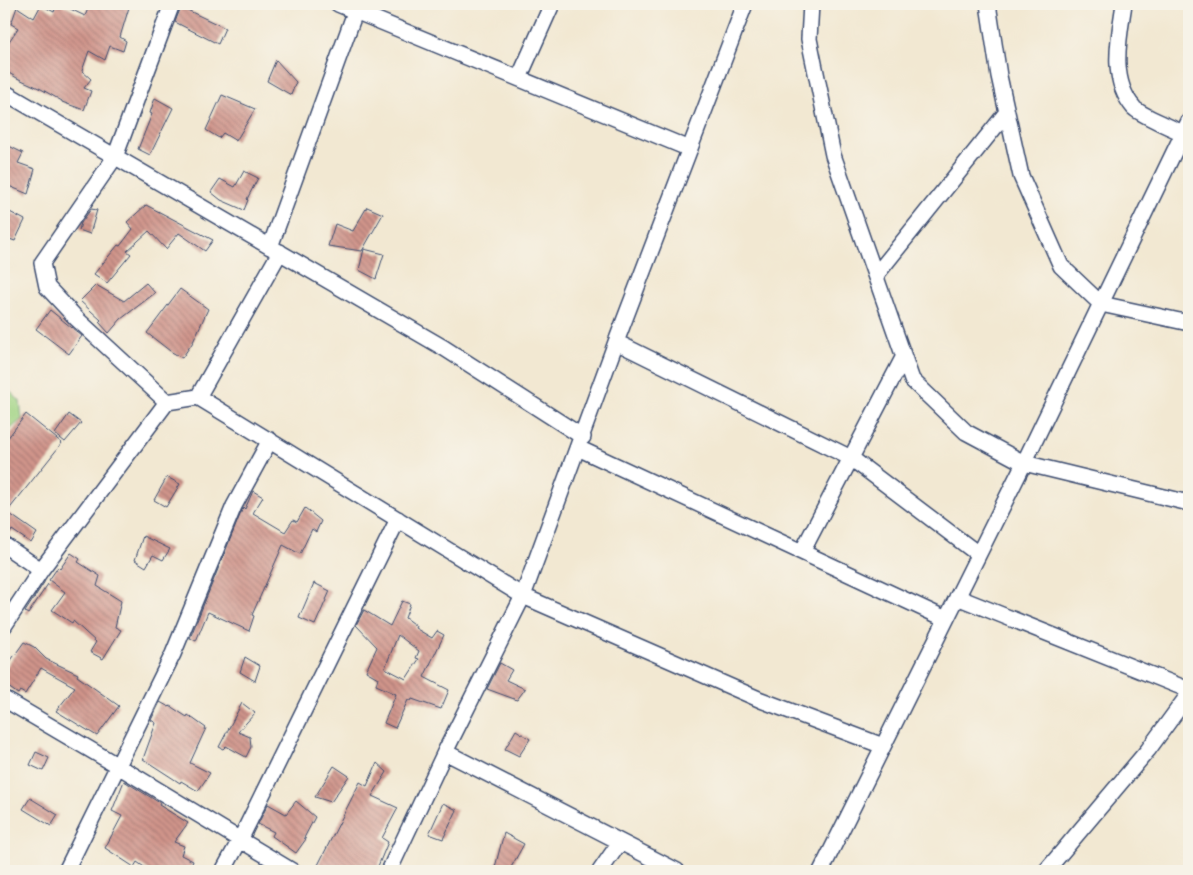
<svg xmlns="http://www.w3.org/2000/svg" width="1193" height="875" viewBox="0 0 1193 875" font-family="'EB Garamond',serif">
<defs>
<pattern id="building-back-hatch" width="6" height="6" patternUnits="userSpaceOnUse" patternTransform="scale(1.25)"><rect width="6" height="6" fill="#d0948a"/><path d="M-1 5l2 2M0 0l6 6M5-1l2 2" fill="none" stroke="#a87974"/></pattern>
</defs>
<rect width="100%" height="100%" fill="#f7f3e8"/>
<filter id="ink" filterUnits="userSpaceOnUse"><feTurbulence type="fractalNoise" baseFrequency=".02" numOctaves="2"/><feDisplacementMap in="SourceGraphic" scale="10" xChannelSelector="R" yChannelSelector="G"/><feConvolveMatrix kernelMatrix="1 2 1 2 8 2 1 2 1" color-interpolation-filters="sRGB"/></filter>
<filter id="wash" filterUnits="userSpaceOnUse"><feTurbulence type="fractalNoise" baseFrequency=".0096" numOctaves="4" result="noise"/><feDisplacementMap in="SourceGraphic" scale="20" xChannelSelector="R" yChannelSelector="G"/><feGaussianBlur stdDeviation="1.12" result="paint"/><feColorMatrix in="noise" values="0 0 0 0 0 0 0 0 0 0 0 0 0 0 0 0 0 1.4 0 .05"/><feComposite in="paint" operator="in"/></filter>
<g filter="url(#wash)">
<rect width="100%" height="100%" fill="#f2e8d2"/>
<!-- park -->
<path fill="#a1d484" stroke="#5e8271" d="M 4,386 L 20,401 L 22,419 L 4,435 Z"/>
<g id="blocks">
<!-- building -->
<path fill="url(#building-back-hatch)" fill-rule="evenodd" d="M 57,4 L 60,4 L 85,16 L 90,4 L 130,4 L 120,37 L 126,41 L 123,51 L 110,46 L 105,60 L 89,51 L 82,71 L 91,79 L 84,88 L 91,91 L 84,110 L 62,102 L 62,101 L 41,89 L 17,78 L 4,70 L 4,49 L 18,28 L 11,24 L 17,7 L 34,18 L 41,5 L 54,12 Z
M 181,7 L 225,28 L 218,44 L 175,22 Z
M 276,60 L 296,82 L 291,95 L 267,81 Z
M 222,95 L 255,109 L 236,141 L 223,133 L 219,138 L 206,130 Z
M 155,98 L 173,108 L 150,155 L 138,149 L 152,114 L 150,113 Z
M 7,145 L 23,153 L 18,163 L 35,169 L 28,194 L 4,184 L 4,157 Z
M 244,171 L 258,178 L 247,199 L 248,200 L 244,210 L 221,200 L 211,192 L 220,179 L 235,187 Z
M 146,205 L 213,240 L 205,251 L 179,233 L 166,249 L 149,231 L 127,251 L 131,254 L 107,283 L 94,274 L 118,245 L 120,246 L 133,229 L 127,222 Z
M 367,207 L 383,214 L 362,251 L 328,246 L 335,224 L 353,231 Z
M 4,209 L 25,220 L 15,241 L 4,237 Z
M 91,209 L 97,210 L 90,234 L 79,230 L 81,223 Z
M 364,249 L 384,254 L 376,279 L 359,270 Z
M 146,283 L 155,293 L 121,319 L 109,333 L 99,322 L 101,320 L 80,301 L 96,285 L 124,301 Z
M 180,289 L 208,309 L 193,342 L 182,358 L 170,351 L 147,333 Z
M 50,310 L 82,336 L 69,354 L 36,329 Z
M 26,414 L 62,443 L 7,512 L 37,533 L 31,543 L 12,530 L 8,537 L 4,536 L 4,443 Z
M 69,414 L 81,423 L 65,442 L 55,434 Z
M 167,477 L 180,484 L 166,507 L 154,500 Z
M 253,491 L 263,497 L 253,513 L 285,532 L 293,520 L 297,522 L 305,508 L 321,521 L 316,532 L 312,529 L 300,554 L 283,545 L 252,615 L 254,616 L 249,631 L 208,612 L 196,641 L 190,638 L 242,510 L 244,508 L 245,509 Z
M 143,536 L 170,549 L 163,560 L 153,555 L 146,567 L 135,560 Z
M 71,553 L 80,559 L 78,562 L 100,576 L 97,586 L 121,601 L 115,627 L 121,630 L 103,659 L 90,652 L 96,642 L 73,621 L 72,623 L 52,610 L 65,592 L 49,580 L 58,567 L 60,569 Z
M 45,581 L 48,584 L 28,614 L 25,612 Z
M 314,583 L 330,591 L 315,625 L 299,618 Z
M 402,601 L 410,604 L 405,618 L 416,626 L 415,628 L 432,638 L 437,631 L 444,635 L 424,677 L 449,690 L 441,709 L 412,699 L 411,701 L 408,700 L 395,728 L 384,723 L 396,694 L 376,685 L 378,678 L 366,671 L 377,647 L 356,625 L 364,610 L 390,626 ZM 398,635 L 419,651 L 416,658 L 419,659 L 406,679 L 385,668 Z
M 24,642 L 34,647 L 46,659 L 78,674 L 77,676 L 119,706 L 97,736 L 56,711 L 75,687 L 41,668 L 25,694 L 20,691 L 18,694 L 4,684 L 4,670 Z
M 245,657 L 260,666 L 255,681 L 240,672 Z
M 500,663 L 512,670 L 506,680 L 525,689 L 517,700 L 487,689 Z
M 160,702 L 169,707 L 170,706 L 187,717 L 188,715 L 206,728 L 190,763 L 210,773 L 198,791 L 181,781 L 180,783 L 143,759 L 156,723 L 151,720 Z
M 242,703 L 255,713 L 238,732 L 250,737 L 251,747 L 246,757 L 226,746 L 223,749 L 219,747 Z
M 516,730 L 530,739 L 519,756 L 505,749 Z
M 36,752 L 49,758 L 43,771 L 30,765 Z
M 377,763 L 387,772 L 372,796 L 398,808 L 382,838 L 388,842 L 376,871 L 315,871 L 360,782 L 367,786 Z
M 334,766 L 349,776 L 331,802 L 315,797 Z
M 124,781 L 160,803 L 159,805 L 188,823 L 174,842 L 184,846 L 181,855 L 193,861 L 189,871 L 150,871 L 137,862 L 134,867 L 105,848 L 122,816 L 112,811 Z
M 30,798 L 58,815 L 51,826 L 23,809 Z
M 296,801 L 315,817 L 304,838 L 306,839 L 296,853 L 272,836 L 274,832 L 258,824 L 268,804 L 286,814 Z
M 443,803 L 457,810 L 443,839 L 429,834 Z
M 504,833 L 524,844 L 509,871 L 494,871 Z"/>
</g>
</g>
<g filter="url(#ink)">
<use href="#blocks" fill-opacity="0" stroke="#3b4b6f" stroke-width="1"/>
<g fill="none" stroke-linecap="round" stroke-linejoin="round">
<!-- minor casing -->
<g stroke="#3b4b6f" stroke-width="18">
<path id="minor" d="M 338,4 L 690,149
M 811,4 L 809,39 L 833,155 L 912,380 L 966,432 L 1024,463 L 1189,503
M 988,4 L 999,76 L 1021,176 L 1061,266 L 1101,304 L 1189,323
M 1124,4 C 1119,38 1109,79 1134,108 C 1140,114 1179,132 1189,135
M 519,78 L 552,4
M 4,92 L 444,348 L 583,437
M 270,247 L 358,4
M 876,275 L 1007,112
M 616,342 L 851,458 L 978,554
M 198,397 L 280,252
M 167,402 L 77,319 L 47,287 L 42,263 L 115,157 L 172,4
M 578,448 L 946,619
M 4,545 L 41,570
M 802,552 L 903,358
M 957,597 L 1189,690
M 4,626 L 41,570 L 167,402 L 198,397 L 523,596 L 761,700 L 883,746
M 4,699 L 118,766 L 292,871
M 445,752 L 677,871
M 66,871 L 173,654 L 234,506 L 270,440
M 223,871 L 240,840 L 398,519
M 389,871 L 445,752 L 523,596 L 616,342 L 745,4
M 600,871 L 620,842
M 821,871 L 1024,463 L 1189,121
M 1046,871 L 1148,750 L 1189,694"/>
</g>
<!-- minor -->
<use href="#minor" stroke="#fff" stroke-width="15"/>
</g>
</g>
<!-- margin -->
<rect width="1193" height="875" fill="none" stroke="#f7f3e8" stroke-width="20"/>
</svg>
